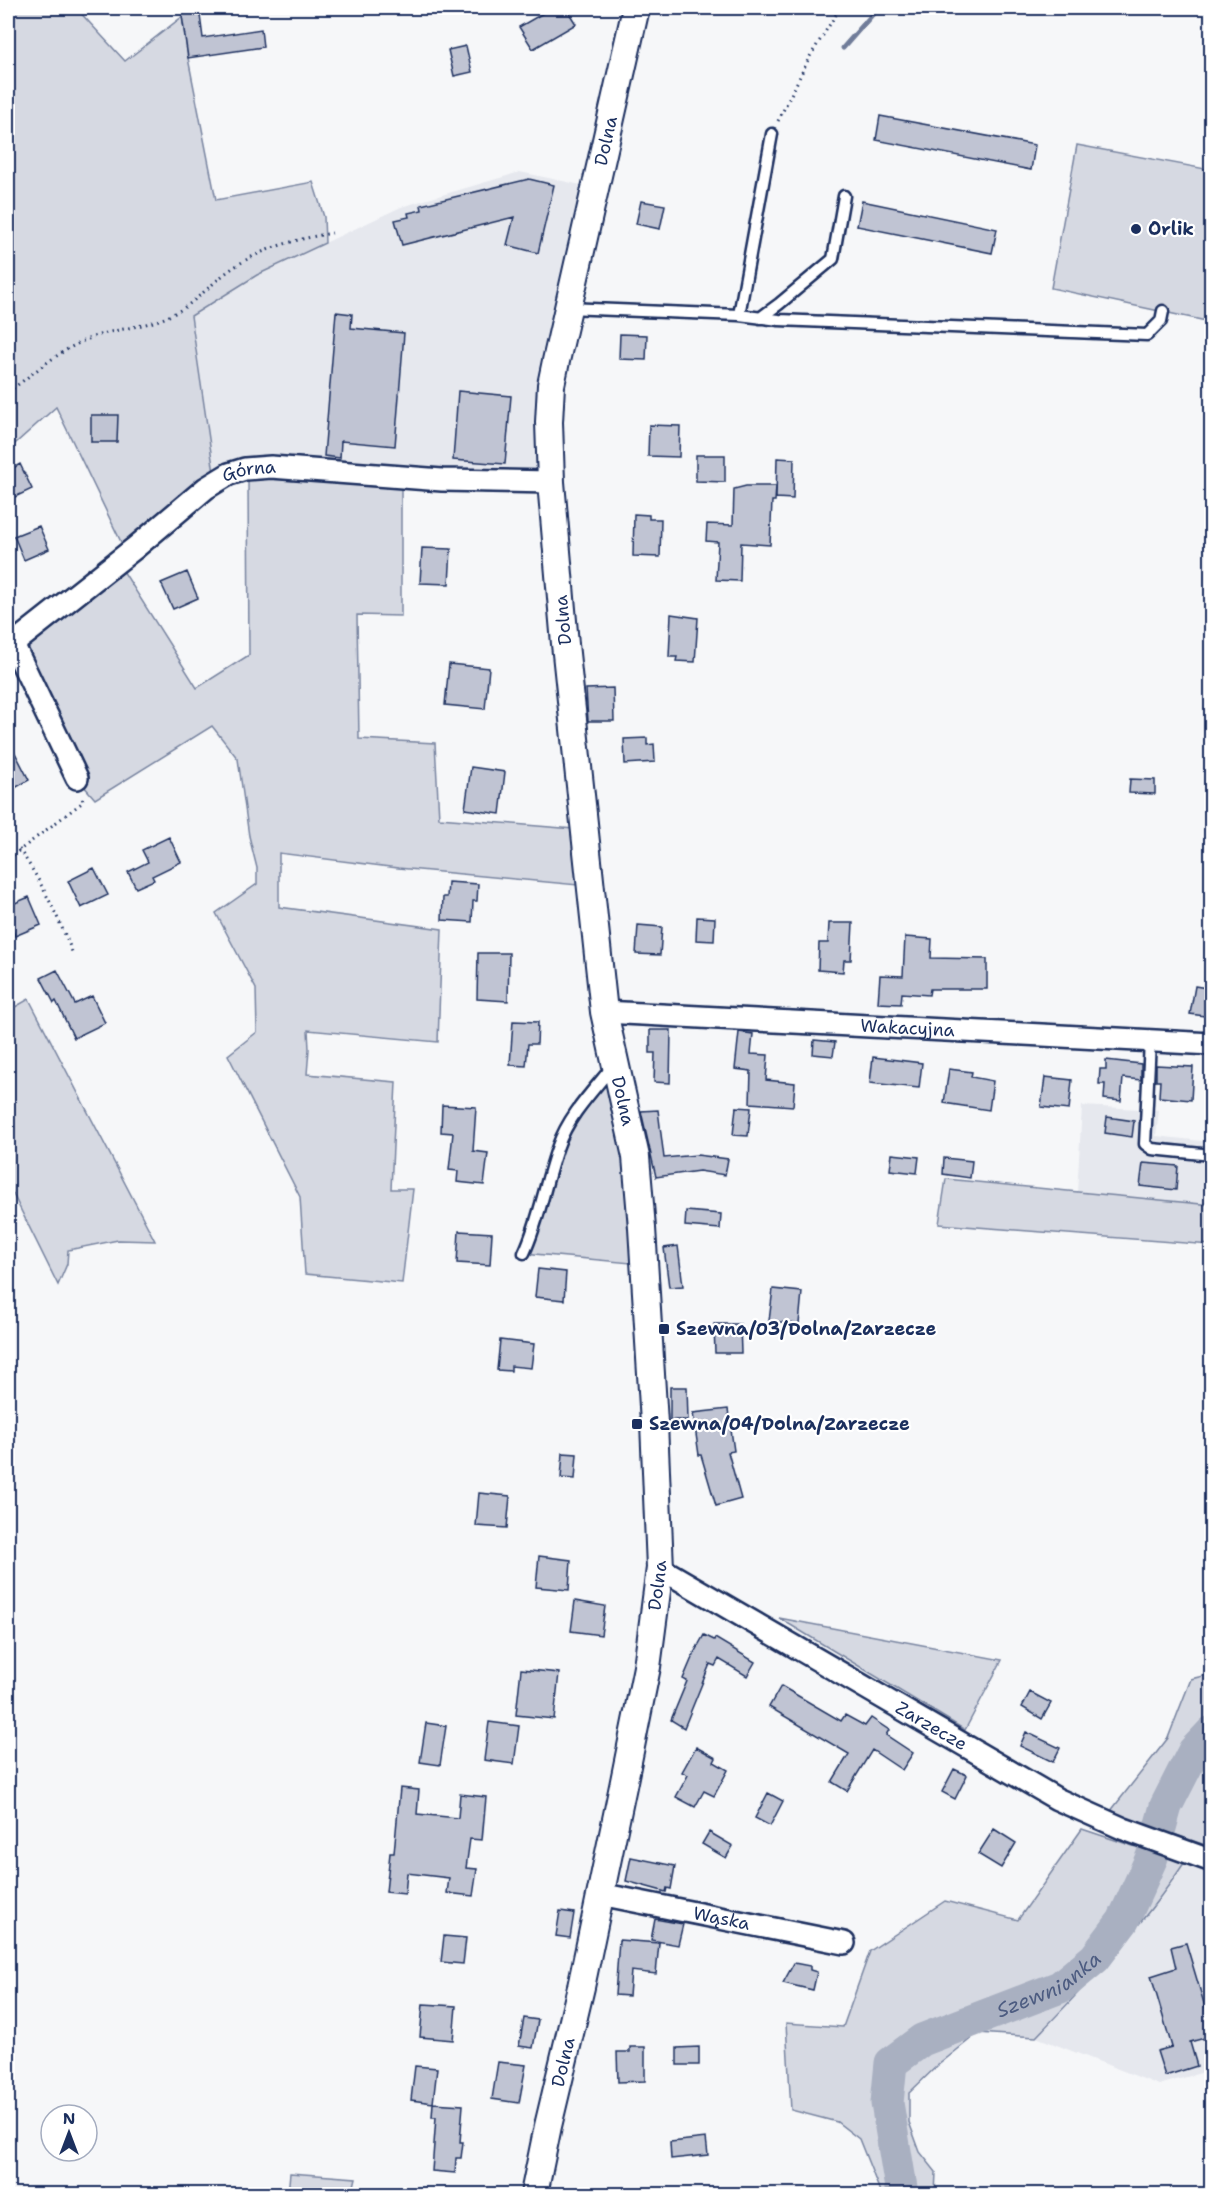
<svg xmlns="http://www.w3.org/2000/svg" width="1219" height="2202" viewBox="0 0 1219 2202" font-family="'Shantell Sans',sans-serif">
<rect width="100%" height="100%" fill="#f6f7f9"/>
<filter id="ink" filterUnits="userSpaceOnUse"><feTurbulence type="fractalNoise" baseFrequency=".0167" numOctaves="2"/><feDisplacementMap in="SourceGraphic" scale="12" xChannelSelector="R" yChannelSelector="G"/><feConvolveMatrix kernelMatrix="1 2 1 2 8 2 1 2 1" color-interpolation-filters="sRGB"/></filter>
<g filter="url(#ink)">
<!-- built -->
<path fill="#e6e8ee" d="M 520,172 L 586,186 L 541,475 L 214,473 L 191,316 L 257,275 L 401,207 Z
M 1082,1106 L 1159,1110 L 1156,1136 L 1211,1142 L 1211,1205 L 1077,1193 Z
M 1184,1863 L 1211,1872 L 1211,2070 L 1159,2085 L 1036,2037 L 1115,1954 L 1164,1894 Z"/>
<!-- green -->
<path fill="#d6d9e2" stroke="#7884a0" stroke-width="1.5" d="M 8,8 L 76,8 L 125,61 L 182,17 L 188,58 L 216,200 L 313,182 L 324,217 L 325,243 L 257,275 L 191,316 L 214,473 L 123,546 L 56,407 L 8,450 Z
M 1077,145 L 1211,170 L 1211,322 L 1051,288 Z
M 280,474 L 401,483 L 401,616 L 357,615 L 359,739 L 435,743 L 439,818 L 574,829 L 578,885 L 398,868 L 279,853 L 279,907 L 442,929 L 438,1042 L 308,1030 L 309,1049 L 307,1074 L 396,1082 L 391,1189 L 413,1189 L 402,1283 L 305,1274 L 300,1197 L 228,1055 L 257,1032 L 256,989 L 216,913 L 257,884 L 257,868 L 249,836 L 238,759 L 212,726 L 95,799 L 77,778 L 17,652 L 122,569 L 197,688 L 249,655 L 248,477 Z
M 29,999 L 155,1241 L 118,1240 L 68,1250 L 67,1264 L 58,1285 L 8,1184 L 8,1011 Z
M 607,1074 L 629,1176 L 631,1263 L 524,1253 L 558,1146 Z
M 946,1179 L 1211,1205 L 1211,1245 L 939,1224 Z
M 779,1618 L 1002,1660 L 965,1730 Z
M 1211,1674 L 1211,1847 L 1110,1812 L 1168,1738 L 1191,1679 Z
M 1082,1829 L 1184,1863 C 1142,1927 1089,1982 1036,2037 L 978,2033 L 937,2066 L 909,2093 L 909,2122 L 920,2152 L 936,2172 L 935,2194 L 881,2194 L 859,2139 L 837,2122 L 791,2110 L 786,2023 L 843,2027 L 870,1951 L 945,1901 L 1018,1920 Z
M 290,2173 L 356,2178 L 352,2194 L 288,2194 Z"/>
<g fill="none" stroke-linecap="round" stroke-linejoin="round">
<!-- stream -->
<path stroke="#707c99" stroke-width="5" d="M 843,48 L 878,8"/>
<!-- river -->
<path stroke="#a9b0c1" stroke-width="33" id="s1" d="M 902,2194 L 887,2103 L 891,2063 L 922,2040 L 1060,1987 L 1095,1958 L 1123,1921 L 1152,1857 L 1166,1806 L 1194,1751 L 1212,1732"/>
</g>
<!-- building -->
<path fill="#c0c4d3" stroke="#1b2f5e" stroke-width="1.5" d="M 181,8 L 199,8 L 203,38 L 261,29 L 263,47 L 188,58 Z
M 552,8 L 566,8 L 576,24 L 533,49 L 519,27 Z
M 466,46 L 472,72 L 454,76 L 448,50 Z
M 880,116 L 1035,145 L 1031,170 L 876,140 Z
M 529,179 L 554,185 L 538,253 L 507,245 L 514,217 L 402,245 L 395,220 L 409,217 L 408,213 L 422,210 L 421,205 Z
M 641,201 L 665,205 L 660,229 L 636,224 Z
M 862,201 L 997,229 L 992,253 L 857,226 Z
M 336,312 L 352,314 L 351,328 L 404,333 L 395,446 L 341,441 L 340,458 L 324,456 Z
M 620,334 L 647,335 L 646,360 L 619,359 Z
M 458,391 L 511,396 L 505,464 L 453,460 Z
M 91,415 L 118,415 L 117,442 L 91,442 Z
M 649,425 L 680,426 L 679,457 L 648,456 Z
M 696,455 L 725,455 L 725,482 L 696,481 Z
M 777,458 L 794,459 L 793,499 L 776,498 Z
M 20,464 L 32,489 L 15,497 L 8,482 L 8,471 Z
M 746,486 L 776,486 L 775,501 L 772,501 L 770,545 L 741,543 L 740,581 L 716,580 L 718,542 L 706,541 L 707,524 L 733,525 L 734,489 Z
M 634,514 L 649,515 L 649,519 L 661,519 L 660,557 L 633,556 Z
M 39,526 L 49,549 L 24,560 L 14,536 Z
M 422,548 L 451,549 L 449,584 L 420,583 Z
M 187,572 L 198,598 L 173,609 L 161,583 Z
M 671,614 L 698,618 L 695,662 L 676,661 L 677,657 L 669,657 Z
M 449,664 L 489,668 L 485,709 L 445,705 Z
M 613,688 L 614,721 L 588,721 L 586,689 Z
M 647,738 L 647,745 L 654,744 L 655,762 L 625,764 L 624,739 Z
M 8,739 L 29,780 L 8,792 Z
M 471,767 L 505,772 L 500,814 L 465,809 Z
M 1130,779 L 1155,780 L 1155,794 L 1129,793 Z
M 169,837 L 181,862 L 152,876 L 154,880 L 136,888 L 128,872 L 148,862 L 142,850 Z
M 94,868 L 108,895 L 81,908 L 68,881 Z
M 448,882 L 478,884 L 477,901 L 473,901 L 472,922 L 442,920 L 443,897 L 447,897 Z
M 29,897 L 41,925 L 15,936 L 8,917 L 8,906 Z
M 697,917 L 715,918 L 714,941 L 696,940 Z
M 829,923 L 853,923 L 851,960 L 844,960 L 843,972 L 818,970 L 819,943 L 828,943 Z
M 638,925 L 662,927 L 660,955 L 636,954 Z
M 905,937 L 932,939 L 931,958 L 987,959 L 987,989 L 930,989 L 929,995 L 902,993 L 901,1004 L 878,1003 L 880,975 L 903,976 Z
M 478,953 L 509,953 L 508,1001 L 477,999 Z
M 57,970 L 75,1004 L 92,996 L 105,1023 L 74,1038 L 56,1001 L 54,1003 L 41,978 Z
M 1195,986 L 1212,989 L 1212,1017 L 1190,1014 Z
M 513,1021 L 538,1022 L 537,1044 L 528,1044 L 526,1066 L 510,1065 Z
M 650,1030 L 671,1030 L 670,1083 L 654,1082 L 655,1053 L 650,1053 Z
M 739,1032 L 753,1034 L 751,1054 L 768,1055 L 766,1080 L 795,1083 L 793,1106 L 750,1103 L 751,1071 L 735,1069 Z
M 814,1040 L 835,1042 L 833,1056 L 813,1054 Z
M 873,1057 L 922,1063 L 919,1088 L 870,1083 Z
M 1106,1060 L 1141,1064 L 1141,1080 L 1123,1078 L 1121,1101 L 1104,1099 L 1105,1084 L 1099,1084 L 1100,1069 L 1106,1069 Z
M 1156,1065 L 1193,1067 L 1191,1100 L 1159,1097 L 1160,1081 L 1156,1081 Z
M 949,1069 L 972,1072 L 971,1077 L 993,1081 L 989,1110 L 944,1103 Z
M 1045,1077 L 1072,1080 L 1069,1110 L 1041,1107 Z
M 442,1105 L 476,1107 L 473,1151 L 488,1153 L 484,1185 L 457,1182 L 458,1171 L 449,1170 L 453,1133 L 441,1132 Z
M 736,1107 L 751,1108 L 748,1136 L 733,1135 Z
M 658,1110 L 664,1158 L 697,1155 L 728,1159 L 725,1175 L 699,1171 L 656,1177 L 641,1111 Z
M 1107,1117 L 1134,1121 L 1132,1137 L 1105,1133 Z
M 892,1154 L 919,1157 L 917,1173 L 890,1170 Z
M 944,1158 L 972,1161 L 970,1178 L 943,1174 Z
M 1143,1163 L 1178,1166 L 1176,1190 L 1140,1186 Z
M 686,1211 L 721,1214 L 720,1229 L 685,1226 Z
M 459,1231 L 492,1233 L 490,1265 L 457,1263 Z
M 678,1246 L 683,1286 L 669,1287 L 664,1248 Z
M 538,1269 L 566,1272 L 564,1300 L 535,1297 Z
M 773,1289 L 802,1292 L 799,1324 L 769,1321 Z
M 714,1324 L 740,1324 L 741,1353 L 715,1353 Z
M 500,1340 L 534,1344 L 531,1368 L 511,1366 L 511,1371 L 497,1370 Z
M 670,1387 L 687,1387 L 688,1420 L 670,1420 Z
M 728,1409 L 734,1451 L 728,1452 L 741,1499 L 716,1506 L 701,1455 L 699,1455 L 693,1413 Z
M 563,1453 L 577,1454 L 575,1479 L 561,1478 Z
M 479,1493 L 510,1496 L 507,1528 L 476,1526 Z
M 539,1556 L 571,1560 L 569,1590 L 536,1587 Z
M 575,1601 L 605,1606 L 601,1635 L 571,1631 Z
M 704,1635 L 714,1640 L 715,1638 L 755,1662 L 747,1676 L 719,1659 L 715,1666 L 710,1664 L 684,1728 L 671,1720 L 687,1681 L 683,1679 L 694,1653 Z
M 521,1669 L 559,1673 L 554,1719 L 516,1715 Z
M 781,1686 L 841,1721 L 845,1715 L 865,1726 L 871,1718 L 889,1730 L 886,1735 L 913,1753 L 902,1770 L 872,1750 L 847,1791 L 832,1782 L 849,1754 L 769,1707 Z
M 1030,1692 L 1051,1703 L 1042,1719 L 1022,1707 Z
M 489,1722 L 519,1726 L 514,1764 L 484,1760 Z
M 426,1723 L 446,1726 L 440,1765 L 420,1762 Z
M 1026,1732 L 1060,1748 L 1053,1762 L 1020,1746 Z
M 696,1747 L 716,1758 L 714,1762 L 728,1770 L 714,1796 L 704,1791 L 695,1807 L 676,1797 L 688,1775 L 682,1772 Z
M 954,1769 L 967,1775 L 955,1799 L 942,1792 Z
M 400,1788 L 419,1790 L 417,1814 L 458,1818 L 460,1794 L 486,1797 L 482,1840 L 470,1839 L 466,1868 L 477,1869 L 473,1896 L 447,1893 L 449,1878 L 407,1873 L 405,1894 L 386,1892 L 390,1853 L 394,1853 Z
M 768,1793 L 783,1801 L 770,1826 L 755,1818 Z
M 994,1829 L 1016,1843 L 1001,1868 L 978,1854 Z
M 709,1832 L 733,1846 L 726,1858 L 702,1844 Z
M 631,1857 L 675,1866 L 671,1889 L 667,1888 L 666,1892 L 626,1881 Z
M 560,1911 L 574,1913 L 570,1938 L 556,1936 Z
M 655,1919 L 683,1924 L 678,1945 L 651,1940 Z
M 444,1936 L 466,1938 L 463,1964 L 441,1962 Z
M 619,1940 L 659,1943 L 656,1974 L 631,1971 L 629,1996 L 615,1995 Z
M 1186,1943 L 1212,2030 L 1212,2036 L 1190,2042 L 1197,2066 L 1165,2076 L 1157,2051 L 1172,2047 L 1151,1976 L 1176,1968 L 1171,1947 Z
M 794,1963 L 810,1966 L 810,1970 L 817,1972 L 813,1990 L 783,1983 Z
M 423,2004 L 456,2006 L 453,2040 L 420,2037 Z
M 524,2018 L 538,2020 L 533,2048 L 519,2046 Z
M 630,2047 L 645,2047 L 645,2081 L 618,2082 L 617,2052 L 630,2052 Z
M 699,2047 L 699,2065 L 677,2065 L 677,2048 Z
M 498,2062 L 526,2065 L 519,2103 L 492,2099 Z
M 415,2066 L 437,2068 L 433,2103 L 411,2100 Z
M 433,2103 L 463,2105 L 460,2142 L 463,2142 L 461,2158 L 456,2158 L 455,2173 L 432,2171 L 436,2117 L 432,2117 Z
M 706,2138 L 708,2155 L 671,2159 L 670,2142 Z"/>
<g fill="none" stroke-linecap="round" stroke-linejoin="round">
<!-- service casing -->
<g stroke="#1b2f5e" stroke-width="15">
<path id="service" d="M 567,308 L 739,315 L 772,134
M 739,315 L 779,320 L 1147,335 L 1161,321 L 1163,311
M 760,318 L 779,304 L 833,259 L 844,196
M 1150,1041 L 1145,1144 L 1152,1149 L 1212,1155
M 524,1253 C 540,1219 545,1182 558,1146 C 569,1115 592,1092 613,1066"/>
</g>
<!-- minor casing -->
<g stroke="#1b2f5e" stroke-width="26">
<g id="minor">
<path d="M 13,644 L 77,778"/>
<path id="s2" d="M 8,648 L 136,547 L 206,488 L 229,474 L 245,469 L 271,467 L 442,480 L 551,482"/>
<path id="s3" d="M 604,1012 L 1212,1044"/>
<path id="s4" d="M 660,1568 L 1057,1799 L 1124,1829 L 1212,1861"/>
<path id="s5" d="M 600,1894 L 844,1943"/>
</g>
</g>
<!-- tertiary casing -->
<g stroke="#1b2f5e" stroke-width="30">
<g id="tertiary">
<path id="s6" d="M 534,2194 L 548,2126 L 581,1987 L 623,1786 L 647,1667 L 660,1568 L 654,1423 L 642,1228 L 636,1157 L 604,1012 L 565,644 L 551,482 L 549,422 L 551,385 L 556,361 L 636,8"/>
</g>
</g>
<!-- path -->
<path stroke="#1b2f5e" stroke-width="3" stroke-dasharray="1.5 4.5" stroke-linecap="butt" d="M 778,121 L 809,58 L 840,8
M 8,392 C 33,374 58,351 88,339 C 114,328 145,328 171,315 C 191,306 206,289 222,276 C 254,250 292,240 332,233
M 19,849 C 42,882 58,917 73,954
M 8,859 L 83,802 L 82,796"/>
<!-- service -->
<use href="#service" stroke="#fff" stroke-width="10"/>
<!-- minor -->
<use href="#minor" stroke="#fff" stroke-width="21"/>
<!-- tertiary -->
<use href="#tertiary" stroke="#fff" stroke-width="26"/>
</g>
</g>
<!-- markers -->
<g fill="#1b2f5e" stroke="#fff" stroke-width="2">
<circle cx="1136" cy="229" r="6"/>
<rect x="658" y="1323" width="12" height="12" rx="3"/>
<rect x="631" y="1418" width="12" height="12" rx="3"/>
</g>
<g text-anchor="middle" stroke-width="4.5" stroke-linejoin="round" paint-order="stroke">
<!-- street labels -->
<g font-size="18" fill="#1b2f5e" stroke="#fff">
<text dy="6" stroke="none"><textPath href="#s6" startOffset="2079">Dolna</textPath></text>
<text dy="6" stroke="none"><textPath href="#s2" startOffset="302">Górna</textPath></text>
<text transform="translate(563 620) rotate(-95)" y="6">Dolna</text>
<text dy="6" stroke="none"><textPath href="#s3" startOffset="304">Wakacyjna</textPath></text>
<text transform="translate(623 1101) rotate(77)" y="6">Dolna</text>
<text dy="6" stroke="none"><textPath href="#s6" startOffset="621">Dolna</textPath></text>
<text dy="6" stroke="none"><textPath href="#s4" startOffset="314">Zarzecze</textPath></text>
<text dy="6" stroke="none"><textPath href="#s5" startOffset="124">Wąska</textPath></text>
<text dy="6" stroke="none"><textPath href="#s6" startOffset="135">Dolna</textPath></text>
</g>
<!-- poi labels -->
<g font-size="18" font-weight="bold" fill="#1b2f5e" stroke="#fff" text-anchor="start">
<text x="1148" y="235">Orlik</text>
<text x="676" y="1335">Szewna/03/Dolna/Zarzecze</text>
<text x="649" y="1430">Szewna/04/Dolna/Zarzecze</text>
</g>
<!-- water labels -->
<g font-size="20" font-style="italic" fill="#4d5c81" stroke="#fff">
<text dy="7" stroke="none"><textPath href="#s1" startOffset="310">Szewnianka</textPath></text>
</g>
</g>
<!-- margin -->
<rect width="1219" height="2202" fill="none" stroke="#fff" stroke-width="30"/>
<rect x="15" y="15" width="1189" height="2172" fill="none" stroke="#1b2f5e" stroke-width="2" filter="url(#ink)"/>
<!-- north arrow -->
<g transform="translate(69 2133)"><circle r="28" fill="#ffffff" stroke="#a4acbf" stroke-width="1.5"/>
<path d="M0-4.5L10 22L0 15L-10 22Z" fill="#1b2f5e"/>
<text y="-9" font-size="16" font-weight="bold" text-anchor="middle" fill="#1b2f5e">N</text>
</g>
</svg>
